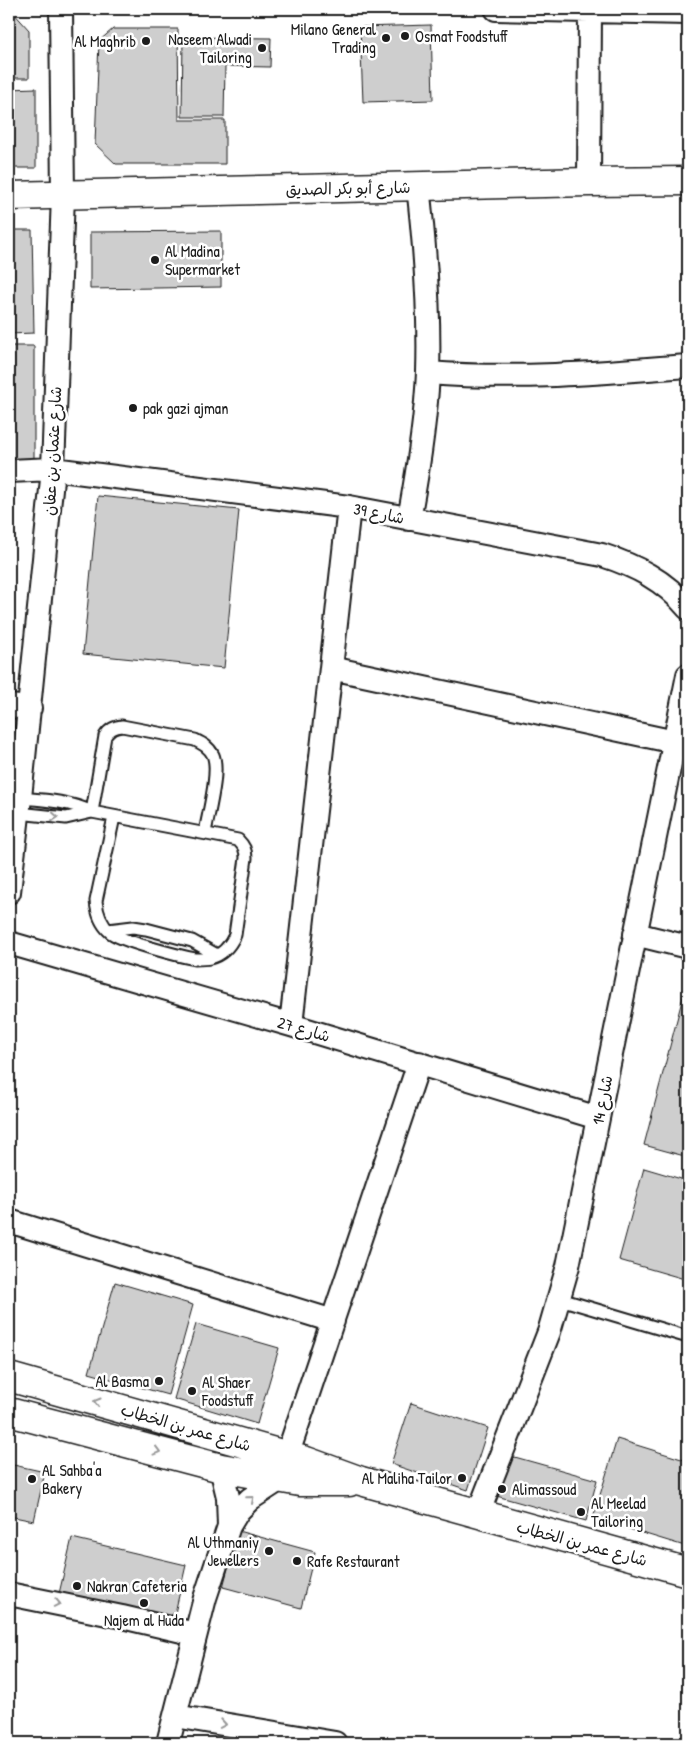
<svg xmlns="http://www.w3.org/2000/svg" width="697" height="1752" viewBox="0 0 697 1752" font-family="'Patrick Hand','Playpen Sans Arabic',sans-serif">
<rect width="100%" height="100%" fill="#fff"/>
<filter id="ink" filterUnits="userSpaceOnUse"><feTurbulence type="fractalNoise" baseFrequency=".02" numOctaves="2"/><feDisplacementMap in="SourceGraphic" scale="10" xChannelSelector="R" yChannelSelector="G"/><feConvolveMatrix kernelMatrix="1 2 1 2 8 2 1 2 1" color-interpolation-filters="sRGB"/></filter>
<g filter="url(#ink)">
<!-- building -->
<path fill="#cecece" stroke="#1c1c1c" d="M 9,11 L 12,11 L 29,30 L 29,78 L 9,78 Z
M 431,25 L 433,100 L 363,102 L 360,27 Z
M 113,29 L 178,29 L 179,120 L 225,120 L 225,164 L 116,164 L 95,144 L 99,41 Z
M 183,37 L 271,38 L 270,67 L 225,66 L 224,117 L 182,117 Z
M 36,88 L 36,168 L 9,168 L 9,89 Z
M 9,230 L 32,230 L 34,333 L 9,334 Z
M 221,231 L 221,287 L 90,289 L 90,232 Z
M 9,346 L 34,346 L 34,466 L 9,466 Z
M 98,496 L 239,510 L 224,668 L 83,654 Z
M 685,989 L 688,990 L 688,1157 L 644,1145 Z
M 644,1168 L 688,1181 L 688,1280 L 619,1260 Z
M 115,1282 L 193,1305 L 168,1395 L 89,1373 Z
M 196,1324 L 279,1348 L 257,1424 L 174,1399 Z
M 411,1403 L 488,1428 L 468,1490 L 391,1464 Z
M 617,1439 L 688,1461 L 688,1547 L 593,1518 Z
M 504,1454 L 597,1480 L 586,1521 L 493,1495 Z
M 9,1464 L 45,1472 L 34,1521 L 9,1516 Z
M 238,1531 L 315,1552 L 301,1608 L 223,1587 Z
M 72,1538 L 186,1565 L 175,1613 L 158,1621 L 58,1598 Z"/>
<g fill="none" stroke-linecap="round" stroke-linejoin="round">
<!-- lane casing -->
<g stroke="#1c1c1c" stroke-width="15">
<path id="lane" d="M 20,798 C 46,800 69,801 92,812 L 238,840 C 244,846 246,850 246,858 L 235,935 C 230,946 222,955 210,958 C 205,959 200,959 195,959 C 180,956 120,941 110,932 C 101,924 97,913 96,901 L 114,817
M 92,812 L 105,736 C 110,729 114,727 122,726 L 195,740 C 203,744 209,747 213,755 C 220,771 208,814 205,833
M 18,813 L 66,818 L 92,812
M 108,930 L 133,927 L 146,929 L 192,941 L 217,955
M 560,1299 L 688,1337"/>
</g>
<!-- street casing -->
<g stroke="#1c1c1c" stroke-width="26">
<path id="street" d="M 496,9 L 688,13
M 589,182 L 590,10
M 428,373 C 517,380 600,373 688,366
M 9,471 L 53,469 L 349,507 L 602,555 C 636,566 664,580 688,608
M 409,519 C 418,470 426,421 428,372 C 430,309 425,248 418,186
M 331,668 L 675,742
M 9,706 L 30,708
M 9,892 L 20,798 L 53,469 L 63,195 L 61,9
M 635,934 L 688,947
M 9,943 L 291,1025 L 598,1118
M 291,1025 L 349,507
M 9,1221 L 333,1321
M 221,1468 L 228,1497 L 229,1526
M 478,1514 L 549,1332 L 568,1266 L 688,675
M 9,1594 L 122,1617 L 195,1634
M 175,1716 L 335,1743
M 168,1743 L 205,1598 L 229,1526 L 238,1511 L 250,1499 L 279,1480 L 419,1063"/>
</g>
<!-- secondary casing -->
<g stroke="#1c1c1c" stroke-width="31">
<path id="secondary" d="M 9,196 L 589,182 L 688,181
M 9,1377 L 306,1461 L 361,1481 L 688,1572
M 9,1412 L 221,1468 L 300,1482 L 349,1482"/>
</g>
<!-- lane -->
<use href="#lane" stroke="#fff" stroke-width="11"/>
<!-- street -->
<use href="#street" stroke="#fff" stroke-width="22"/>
<!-- secondary -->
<use href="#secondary" stroke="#fff" stroke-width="28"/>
</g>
<!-- one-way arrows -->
<defs><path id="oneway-chevron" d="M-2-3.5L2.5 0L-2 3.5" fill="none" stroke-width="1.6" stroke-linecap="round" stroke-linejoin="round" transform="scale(1.25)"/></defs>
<g stroke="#999">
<use href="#oneway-chevron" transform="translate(55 817) rotate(5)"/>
<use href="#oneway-chevron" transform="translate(97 1402) rotate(-164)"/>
<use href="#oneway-chevron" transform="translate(157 1451) rotate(15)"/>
<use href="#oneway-chevron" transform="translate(251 1499) rotate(-41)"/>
<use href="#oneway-chevron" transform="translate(57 1603) rotate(11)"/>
<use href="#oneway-chevron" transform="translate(223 1724) rotate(10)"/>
</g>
</g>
<!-- markers -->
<g fill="#1c1c1c" stroke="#fff" stroke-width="2">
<circle cx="405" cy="36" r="5"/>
<circle cx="386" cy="38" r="5"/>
<circle cx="146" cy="41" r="5"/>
<circle cx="262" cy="48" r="5"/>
<circle cx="155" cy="260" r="5"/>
<circle cx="133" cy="408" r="5"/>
<circle cx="159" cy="1381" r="5"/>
<circle cx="192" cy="1391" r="5"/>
<circle cx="462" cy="1478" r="5"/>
<circle cx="32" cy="1479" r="5"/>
<circle cx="502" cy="1489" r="5"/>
<circle cx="581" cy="1512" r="5"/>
<circle cx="269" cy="1551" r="5"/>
<circle cx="297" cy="1561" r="5"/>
<circle cx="77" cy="1586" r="5"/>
<circle cx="144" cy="1603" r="5"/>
</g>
<g text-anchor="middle" stroke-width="5" stroke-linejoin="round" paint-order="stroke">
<!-- poi labels -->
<g font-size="16" fill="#1c1c1c" stroke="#fff" text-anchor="start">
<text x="376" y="35" text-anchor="end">Milano General<tspan x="376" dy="18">Trading</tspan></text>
<text x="415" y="42">Osmat Foodstuff</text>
<text x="252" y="45" text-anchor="end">Naseem Alwadi<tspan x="252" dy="18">Tailoring</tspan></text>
<text x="136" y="47" text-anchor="end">Al Maghrib</text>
<text x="165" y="257">Al Madina<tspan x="165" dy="18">Supermarket</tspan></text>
<text x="143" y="414">pak gazi ajman</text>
<text x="149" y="1387" text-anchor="end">Al Basma</text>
<text x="202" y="1388">Al Shaer<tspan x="202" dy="18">Foodstuff</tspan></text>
<text x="42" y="1476">AL Sahba'a<tspan x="42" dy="18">Bakery</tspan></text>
<text x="452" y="1484" text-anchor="end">Al Maliha Tailor</text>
<text x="512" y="1495">Alimassoud</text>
<text x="591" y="1509">Al Meelad<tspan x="591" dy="18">Tailoring</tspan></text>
<text x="259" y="1548" text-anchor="end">Al Uthmaniy<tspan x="259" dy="18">Jewellers</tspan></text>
<text x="307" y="1567">Rafe Restaurant</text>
<text x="87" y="1592">Nakran Cafeteria</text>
<text x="144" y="1626" text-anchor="middle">Najem al Huda</text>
</g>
<!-- street labels -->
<g font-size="16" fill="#1c1c1c" stroke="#fff">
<text transform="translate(348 188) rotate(-1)" y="6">شارع أبو بكر الصديق</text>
<text transform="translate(52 451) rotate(-87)" y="6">شارع عثمان بن عفان</text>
<text transform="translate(379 513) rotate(11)" y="6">شارع 39</text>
<text transform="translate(304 1029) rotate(16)" y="6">شارع 27</text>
<text transform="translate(602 1100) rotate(-79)" y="6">شارع 14</text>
<text transform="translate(186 1427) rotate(16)" y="6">شارع عمر بن الخطاب</text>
<text transform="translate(582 1543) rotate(15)" y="6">شارع عمر بن الخطاب</text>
</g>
</g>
<!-- margin -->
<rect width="697" height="1752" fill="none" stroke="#fff" stroke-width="30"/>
<rect x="15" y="15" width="667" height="1722" fill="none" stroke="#1c1c1c" stroke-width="2" filter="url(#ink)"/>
</svg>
